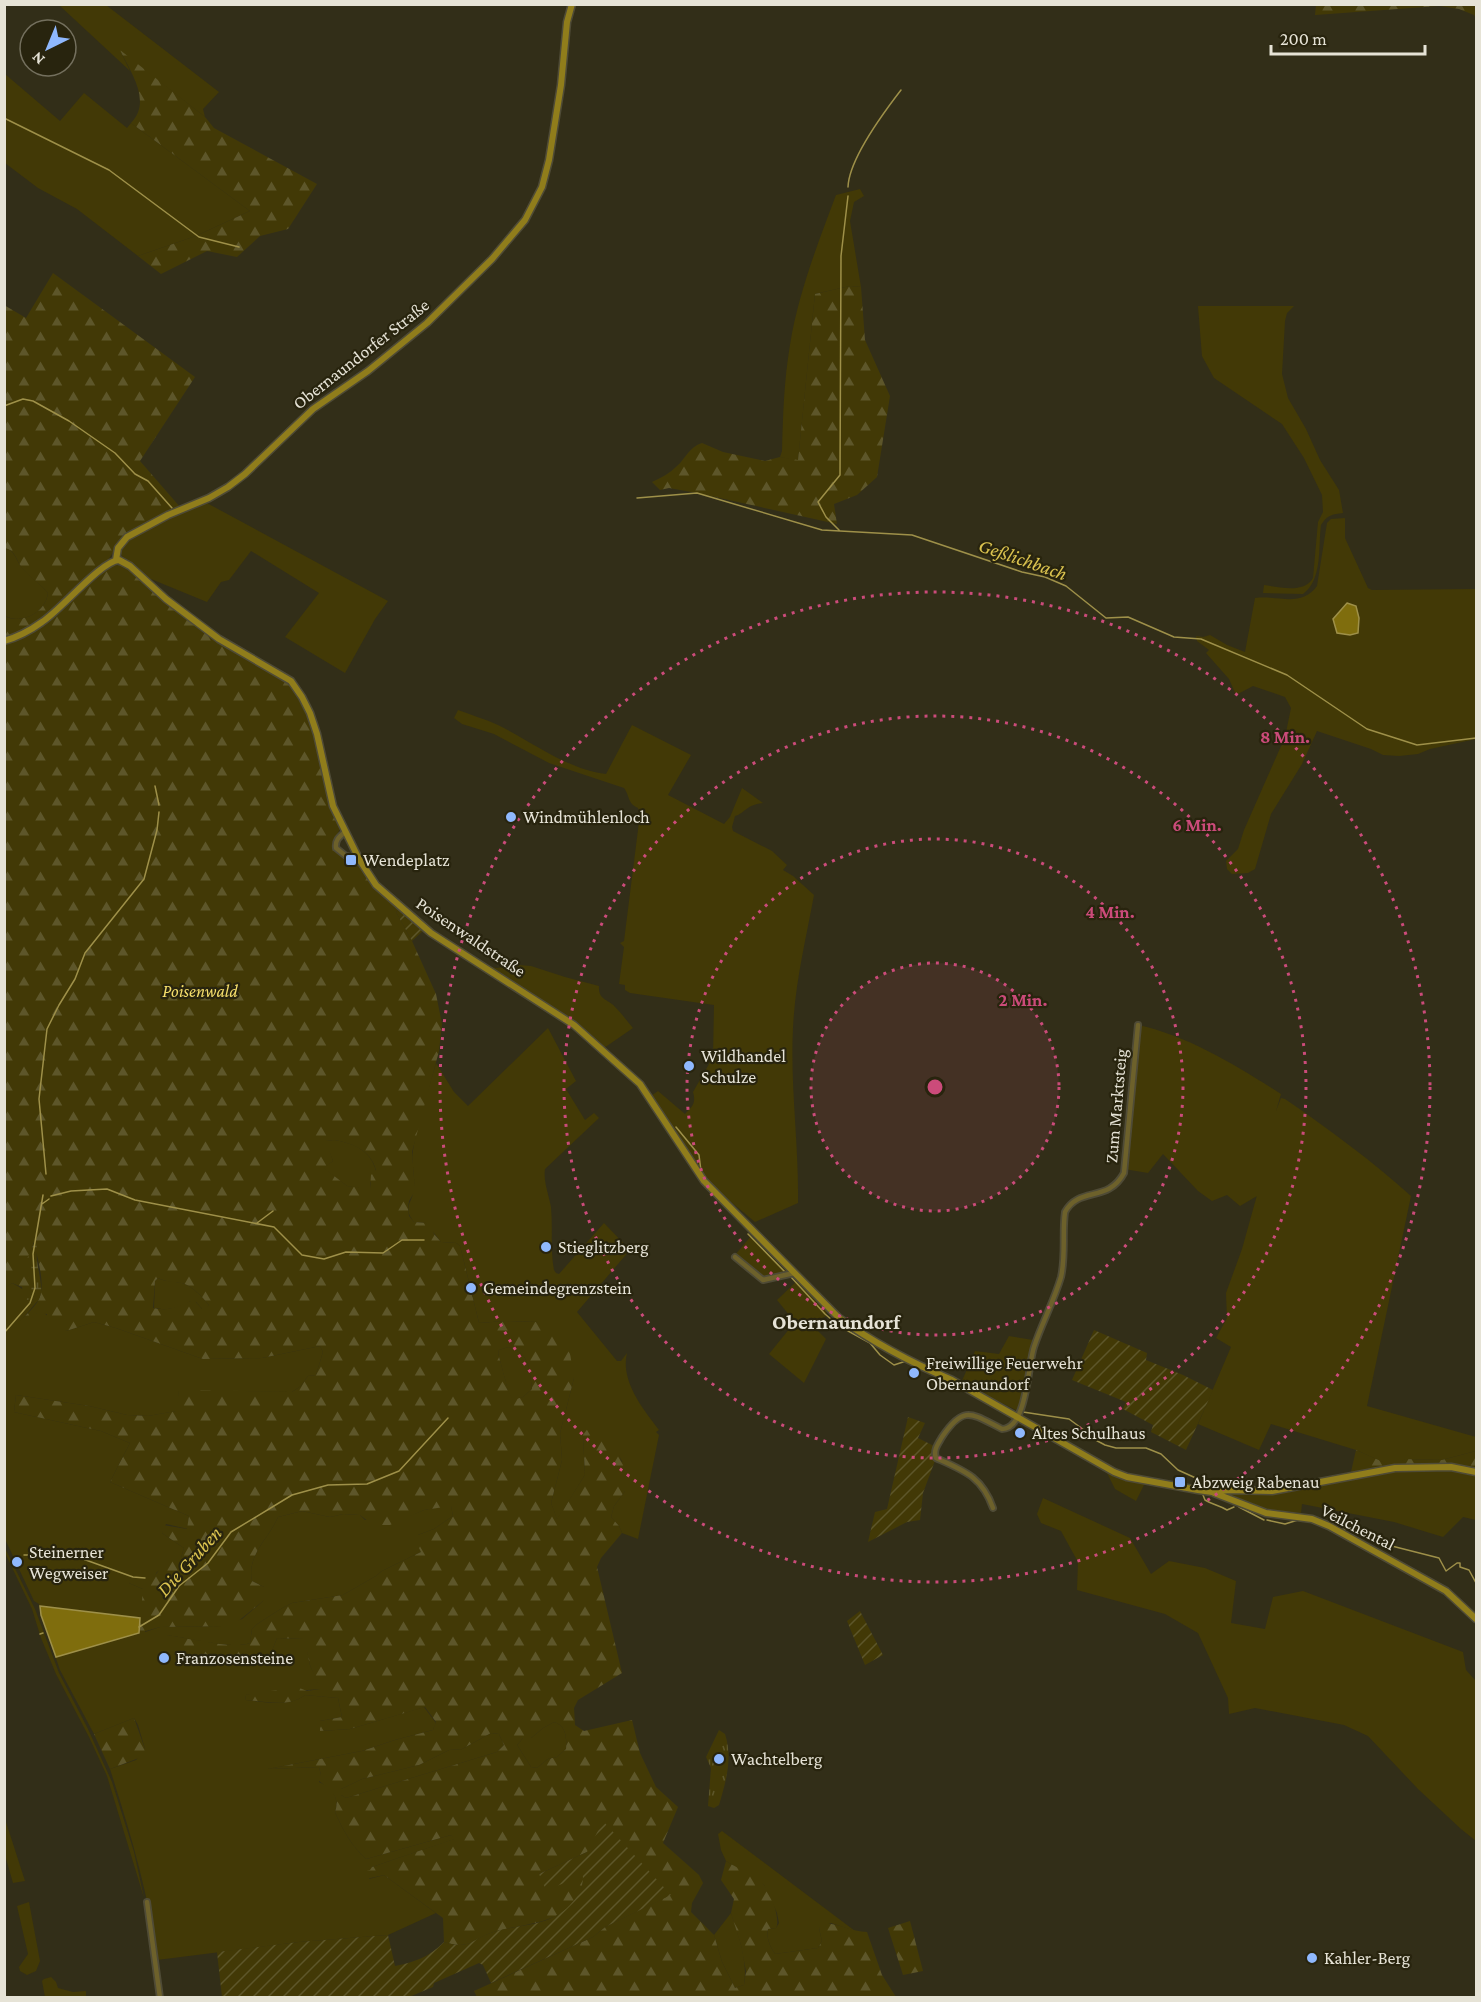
<svg xmlns="http://www.w3.org/2000/svg" width="1481" height="2002" viewBox="0 0 1481 2002" font-family="'Crimson Pro',serif">
<defs>
<pattern id="forest-firs" width="22" height="20" patternUnits="userSpaceOnUse" patternTransform="scale(1.5)"><rect width="22" height="20" fill="#423906"/><path d="M5 1l3.5 6h-7zM16 11l3.5 6h-7z" fill="#5d562a"/></pattern>
<pattern id="wetland-marsh" width="20" height="14" patternUnits="userSpaceOnUse" patternTransform="scale(1.5)"><rect width="20" height="14" fill="#423906"/><path d="M1 5h8M5 5V1M11 12h8M15 12V8" fill="none" stroke="#5d562a"/></pattern>
<pattern id="park-tufts" width="24" height="20" patternUnits="userSpaceOnUse" patternTransform="scale(1.5)"><rect width="24" height="20" fill="#423906"/><path d="M3 7l-1-3M5 7V3M7 7l1-3M15 17l-1-3M17 17v-4M19 17l1-3" fill="none" stroke="#5d562a"/></pattern>
<pattern id="garden-furrows" width="10" height="10" patternUnits="userSpaceOnUse" patternTransform="scale(1.5)"><rect width="10" height="10" fill="#423906"/><path d="M-1 1l2-2M0 10L10 0M9 11l2-2" fill="none" stroke="#5d562a"/></pattern>
</defs>
<rect width="100%" height="100%" fill="#322e18"/>
<!-- grass -->
<path fill="#423906" d="M 59,5 L 106,5 L 219,92 L 203,109 L 205,117 L 121,52 L 130,71 Z
M 5,74 L 60,121 L 84,93 L 127,128 L 131,123 L 250,211 L 196,236 L 138,256 L 77,209 L 38,188 L 5,163 Z
M 860,189 L 864,196 L 854,202 L 850,221 L 861,287 L 850,286 L 815,294 L 798,461 L 780,457 L 782,451 C 783,415 784,380 790,345 C 798,294 818,243 836,195 Z
M 1198,306 L 1294,306 L 1287,313 L 1285,321 L 1282,374 L 1288,398 L 1306,429 L 1320,460 L 1339,490 L 1343,513 C 1333,514 1327,515 1321,525 C 1318,547 1323,579 1303,594 L 1263,593 L 1264,585 C 1279,587 1304,594 1313,578 L 1318,522 L 1323,512 L 1322,495 L 1304,458 L 1282,424 L 1214,378 L 1202,356 Z
M 205,502 L 388,601 L 375,619 L 345,673 L 285,637 L 319,593 L 251,551 L 229,580 L 221,582 L 207,602 L 146,577 L 122,556 C 118,548 124,544 130,538 Z
M 1345,518 L 1345,538 L 1368,588 L 1372,590 L 1476,589 L 1476,739 L 1430,749 L 1418,754 L 1399,756 L 1383,755 L 1371,749 L 1317,731 L 1302,764 L 1271,814 L 1255,869 L 1248,873 L 1232,874 L 1227,869 L 1226,861 L 1238,849 L 1244,830 L 1285,737 L 1291,708 L 1285,697 L 1253,686 L 1236,695 L 1229,679 L 1206,653 L 1209,650 L 1197,641 L 1196,636 L 1203,637 L 1210,635 L 1227,645 L 1245,652 L 1255,598 C 1279,595 1301,608 1317,586 L 1327,523 L 1331,519 Z
M 5,547 C 15,552 15,557 20,565 C 28,576 39,582 48,593 C 46,612 22,625 5,616 Z
M 458,710 C 471,715 485,719 498,725 C 533,742 566,769 606,774 L 632,725 L 691,755 L 668,795 L 724,824 L 730,817 L 742,788 L 763,803 C 745,805 746,813 735,816 L 732,827 L 733,831 L 772,851 L 787,865 L 783,870 L 793,876 L 814,895 C 806,939 795,983 793,1028 C 790,1086 799,1145 798,1203 L 755,1222 L 725,1197 L 702,1173 L 651,1096 L 658,1091 L 685,1114 C 693,1106 696,1103 693,1092 L 713,1057 L 714,1005 L 630,993 L 625,990 L 625,985 L 619,984 L 624,947 L 620,943 L 624,941 L 640,814 L 638,808 C 627,803 630,796 624,788 L 549,763 L 494,734 L 462,724 L 454,718 Z
M 519,965 L 531,966 L 565,977 L 599,986 C 598,1001 609,999 616,1008 C 622,1014 627,1021 633,1028 L 604,1048 L 567,1017 L 489,966 L 496,968 Z
M 1138,1025 C 1189,1036 1237,1066 1281,1094 L 1276,1111 L 1281,1098 L 1285,1099 C 1329,1129 1372,1161 1411,1196 L 1367,1406 L 1476,1437 L 1476,1451 L 1442,1460 L 1405,1459 L 1398,1465 L 1452,1466 L 1476,1470 L 1476,1520 L 1463,1517 L 1443,1537 L 1394,1522 L 1302,1504 L 1301,1513 L 1264,1509 L 1229,1496 L 1229,1492 L 1270,1495 L 1360,1475 L 1359,1471 L 1391,1466 L 1356,1450 L 1271,1424 L 1259,1450 L 1198,1424 L 1231,1347 L 1216,1338 L 1227,1318 L 1226,1293 L 1242,1249 L 1259,1188 L 1257,1196 L 1240,1206 L 1227,1195 L 1212,1201 L 1198,1191 L 1163,1154 L 1148,1173 L 1124,1169 Z
M 548,1028 L 576,1081 L 566,1089 L 585,1120 L 594,1113 L 599,1118 L 545,1169 C 543,1181 549,1195 551,1207 C 553,1228 550,1249 554,1270 L 556,1273 L 559,1274 L 604,1223 L 630,1250 L 577,1312 L 617,1361 L 621,1361 L 627,1353 C 620,1381 643,1409 659,1430 L 656,1432 L 659,1435 L 638,1539 L 622,1533 L 619,1526 L 611,1517 L 614,1506 L 625,1491 L 624,1465 L 617,1452 L 583,1436 L 585,1475 L 557,1520 L 551,1503 L 562,1460 L 560,1433 L 574,1378 L 537,1322 L 506,1321 L 479,1323 L 460,1246 L 456,1243 L 441,1242 L 426,1223 L 414,1222 C 401,1206 414,1202 414,1187 C 415,1175 411,1162 413,1150 C 418,1120 428,1091 436,1063 L 454,1092 L 468,1106 Z
M 334,1140 C 353,1143 371,1150 376,1171 L 370,1183 L 370,1190 L 347,1186 L 323,1168 L 333,1161 L 325,1141 Z
M 751,1236 L 788,1273 L 761,1278 L 735,1255 Z
M 158,1278 C 166,1282 173,1281 182,1283 C 193,1286 202,1297 209,1305 L 205,1309 L 202,1309 L 196,1302 L 191,1301 C 178,1308 168,1311 154,1308 L 155,1281 Z
M 798,1280 L 827,1310 L 826,1316 L 812,1325 L 826,1339 L 804,1383 L 769,1354 L 790,1328 L 798,1326 L 777,1300 Z
M 12,1283 C 23,1288 28,1295 40,1298 L 15,1328 L 37,1313 L 43,1312 L 66,1331 L 94,1322 L 116,1328 L 203,1359 L 262,1358 L 320,1346 L 323,1352 L 316,1375 L 308,1376 L 301,1386 L 292,1392 L 179,1391 L 177,1411 L 148,1416 L 127,1415 L 89,1406 L 16,1395 L 14,1412 L 101,1431 L 130,1443 L 110,1482 L 189,1516 L 188,1529 L 166,1524 L 162,1533 L 184,1548 L 181,1558 L 157,1572 L 154,1578 L 129,1583 L 143,1589 L 145,1632 L 160,1627 L 221,1626 L 242,1619 L 263,1601 L 264,1587 L 252,1581 C 246,1556 269,1538 278,1517 L 302,1511 L 330,1517 L 343,1514 L 360,1515 L 365,1520 L 409,1516 L 424,1510 L 451,1505 L 453,1516 L 434,1529 L 418,1535 L 421,1552 L 382,1571 L 376,1576 L 343,1595 L 292,1603 L 279,1610 L 256,1625 L 252,1629 L 250,1643 C 232,1650 186,1637 165,1635 L 271,1653 L 277,1638 L 305,1639 L 310,1665 L 321,1689 L 245,1695 L 246,1700 C 264,1702 290,1707 305,1695 L 338,1698 L 342,1717 L 320,1721 L 320,1731 L 350,1729 L 424,1707 L 436,1723 L 433,1730 L 395,1740 L 362,1751 L 268,1769 L 319,1767 L 321,1775 L 319,1782 C 332,1787 340,1798 335,1812 C 343,1830 351,1845 366,1859 L 451,1835 L 455,1839 L 372,1867 L 369,1879 L 384,1875 L 436,1913 L 388,1935 L 299,1942 L 157,1960 C 149,1894 130,1832 110,1769 L 136,1760 L 145,1749 L 138,1725 L 134,1718 L 94,1734 L 60,1670 L 41,1615 L 39,1604 L 34,1601 L 5,1539 L 4,1288 Z
M 1009,1336 L 1033,1340 L 1034,1342 C 1032,1348 1029,1355 1028,1361 C 1025,1378 1027,1397 1016,1410 L 961,1383 L 975,1351 L 999,1354 Z
M 508,1347 C 529,1351 530,1370 532,1389 L 523,1397 L 513,1401 L 508,1391 L 498,1353 L 499,1350 Z
M 1109,1472 L 1125,1479 L 1145,1483 L 1136,1501 L 1115,1489 L 1107,1473 Z
M 1043,1498 L 1130,1538 L 1151,1574 L 1169,1561 L 1205,1568 L 1236,1581 L 1231,1623 L 1265,1629 L 1273,1597 L 1303,1591 L 1463,1652 L 1466,1670 L 1476,1681 L 1476,1841 L 1461,1829 L 1418,1789 L 1368,1736 L 1344,1725 L 1255,1708 L 1229,1714 L 1228,1698 L 1198,1633 L 1165,1614 L 1077,1590 L 1078,1562 L 1061,1531 L 1041,1523 L 1037,1514 Z
M 4,1546 L 35,1609 L 59,1673 L 88,1729 L 112,1782 L 134,1852 L 144,1898 L 107,1776 L 89,1737 L 56,1674 L 41,1638 L 32,1609 L 5,1553 Z
M 554,1722 C 566,1725 567,1738 566,1749 L 557,1757 L 548,1759 L 537,1768 L 531,1767 L 517,1745 L 523,1738 L 531,1738 L 543,1728 Z
M 491,1733 L 499,1734 L 504,1745 L 497,1752 L 346,1798 L 341,1795 L 341,1789 L 362,1779 L 419,1765 L 449,1750 L 462,1749 Z
M 5,1819 L 25,1881 L 13,1883 L 5,1855 Z
M 722,1831 L 855,1931 L 831,1923 L 819,1928 L 822,1941 L 818,1948 L 775,1954 C 770,1947 766,1938 768,1929 L 776,1928 L 779,1923 L 777,1913 L 764,1885 L 726,1861 L 721,1850 L 718,1834 Z
M 29,1902 L 40,1961 L 36,1971 L 27,1975 L 20,1971 L 19,1967 L 28,1954 L 17,1906 Z
M 731,1913 C 739,1937 748,1960 744,1985 L 735,1988 L 722,1962 L 714,1935 Z
M 51,1977 L 56,1982 L 58,1988 L 73,1992 L 86,1991 L 86,1997 L 45,1997 L 42,1981 L 44,1979 Z"/>
<!-- forest -->
<path fill="url(#forest-firs)" fill-rule="evenodd" d="M 1316,5 L 1476,5 L 1476,18 L 1474,15 L 1459,9 L 1439,6 L 1315,15 Z
M 120,50 L 205,117 L 214,128 L 317,184 L 288,229 L 260,236 L 237,257 L 207,251 L 161,274 L 138,256 L 196,236 L 250,211 L 131,123 C 152,101 131,73 120,50 Z
M 53,273 L 195,377 L 140,461 L 180,507 L 117,546 L 108,560 L 115,565 L 124,566 L 139,576 L 165,600 L 288,681 L 301,696 L 315,736 L 332,809 L 340,829 L 333,842 L 334,849 L 341,856 L 357,862 L 375,887 L 399,909 L 396,912 L 412,941 L 436,994 L 442,1024 L 439,1051 L 412,1152 L 415,1191 L 409,1201 L 408,1208 L 409,1216 L 414,1222 L 426,1223 L 431,1225 L 434,1234 L 441,1242 L 456,1243 L 460,1246 L 479,1323 L 506,1321 L 536,1322 L 554,1326 L 568,1341 L 574,1378 L 560,1433 L 562,1460 L 551,1503 L 557,1519 L 585,1475 L 583,1435 L 589,1427 L 615,1441 L 621,1461 L 630,1467 L 625,1491 L 614,1506 L 611,1517 L 619,1526 L 622,1533 L 601,1558 L 597,1567 L 622,1673 L 578,1700 L 574,1708 L 575,1725 L 584,1731 L 632,1720 L 640,1753 L 656,1787 L 678,1807 L 663,1843 L 699,1875 L 703,1883 L 692,1903 L 691,1912 L 714,1935 L 722,1962 L 735,1988 L 744,1985 L 746,1971 L 741,1945 L 731,1913 L 734,1899 L 721,1880 L 726,1861 C 737,1868 753,1875 763,1884 C 770,1891 781,1919 776,1928 L 768,1929 C 766,1938 770,1947 775,1954 L 818,1948 L 822,1941 L 819,1928 L 823,1923 C 838,1923 852,1932 867,1932 L 882,1975 L 896,1997 L 477,1997 L 474,1991 L 593,1937 L 605,1927 L 670,1895 L 587,1852 L 539,1874 L 584,1875 C 580,1923 532,1922 497,1931 C 473,1937 472,1951 444,1942 L 443,1918 L 384,1875 L 362,1880 L 360,1873 L 370,1870 L 372,1867 L 454,1839 L 451,1835 L 366,1859 C 351,1845 343,1830 335,1812 C 341,1794 328,1789 317,1779 L 321,1775 L 319,1767 L 268,1769 L 362,1751 L 395,1740 L 433,1730 L 436,1722 L 425,1707 L 350,1729 L 320,1731 L 320,1721 L 342,1717 L 338,1698 L 305,1695 C 289,1708 264,1701 246,1700 L 245,1695 L 297,1687 L 307,1691 L 320,1689 L 310,1665 L 304,1639 L 277,1638 L 271,1653 L 260,1663 C 232,1663 176,1666 165,1635 C 185,1637 232,1650 250,1643 L 252,1629 L 256,1625 L 279,1610 L 292,1603 L 343,1595 L 376,1576 L 382,1571 L 421,1552 L 417,1544 L 418,1535 L 434,1529 L 453,1516 L 451,1506 L 424,1510 L 390,1525 L 373,1525 L 360,1515 L 343,1514 L 330,1517 L 302,1511 L 278,1517 C 269,1538 246,1556 252,1581 L 264,1587 L 267,1593 L 263,1601 L 232,1626 L 160,1627 L 139,1633 L 143,1589 L 129,1583 L 135,1574 L 153,1578 L 163,1565 L 176,1556 L 181,1558 L 184,1548 L 162,1533 L 163,1525 L 187,1529 L 189,1516 L 110,1482 L 130,1443 L 101,1431 L 14,1412 L 16,1395 L 89,1406 L 127,1415 L 148,1416 L 176,1411 L 179,1390 L 292,1392 L 301,1386 L 308,1376 L 316,1375 L 323,1352 L 320,1346 L 262,1358 L 203,1359 L 116,1328 L 94,1322 L 66,1331 L 47,1324 L 47,1314 L 37,1313 L 29,1325 L 14,1328 C 21,1319 35,1308 39,1299 C 46,1283 37,1258 34,1242 C 25,1261 38,1287 24,1304 L 22,1287 L 12,1283 L 5,1288 L 4,616 C 22,625 46,612 48,593 C 39,582 27,576 20,565 C 15,556 14,550 5,548 L 4,305 L 26,318 ZM 334,1140 C 352,1143 371,1150 376,1170 L 371,1175 L 370,1189 L 347,1186 L 324,1168 L 333,1161 L 326,1141 ZM 158,1278 C 166,1282 173,1282 182,1283 C 193,1286 202,1297 209,1305 L 205,1308 L 202,1309 L 194,1300 C 178,1305 172,1312 153,1308 L 155,1281 ZM 508,1347 C 529,1351 530,1370 532,1389 L 523,1397 L 513,1400 L 508,1390 L 498,1353 L 499,1350 ZM 554,1722 C 566,1725 567,1738 566,1749 L 557,1757 L 548,1759 L 537,1768 L 531,1767 L 517,1745 L 523,1738 L 531,1738 L 543,1728 ZM 491,1733 L 499,1734 L 504,1745 L 497,1752 L 346,1798 L 341,1795 L 341,1789 L 362,1779 L 419,1765 L 449,1750 L 462,1749 Z
M 850,286 L 861,287 L 865,340 L 890,396 L 877,477 L 857,495 L 834,504 L 837,524 L 697,493 L 669,488 L 660,490 L 652,482 C 661,478 670,473 677,466 C 686,458 689,447 702,443 L 723,452 L 765,461 L 780,457 L 798,460 L 815,294 Z
M 1356,1450 L 1392,1466 L 1351,1472 Z
M 1476,1451 L 1476,1470 L 1452,1466 L 1395,1465 L 1405,1459 L 1442,1460 Z
M 134,1718 L 145,1749 L 144,1756 L 110,1769 L 94,1734 Z
M 910,1921 L 923,1971 L 903,1975 L 888,1928 Z"/>
<!-- wetland -->
<path fill="url(#wetland-marsh)" d="M 35,1241 C 38,1247 36,1253 37,1260 C 38,1275 50,1302 28,1306 L 26,1303 L 30,1288 L 27,1259 Z"/>
<!-- park -->
<path fill="url(#park-tufts)" d="M 719,1730 L 725,1734 C 733,1758 726,1781 719,1805 L 714,1808 L 708,1806 L 711,1768 L 706,1757 Z"/>
<!-- garden -->
<path fill="url(#garden-furrows)" d="M 399,909 L 424,930 L 412,941 L 396,912 Z
M 1094,1330 L 1147,1353 L 1146,1360 L 1183,1375 L 1213,1390 L 1186,1450 L 1151,1432 L 1153,1425 L 1123,1409 L 1126,1402 L 1072,1380 Z
M 908,1417 L 925,1423 L 918,1438 L 936,1447 L 936,1458 L 923,1493 L 920,1520 L 907,1522 L 868,1542 L 875,1512 L 887,1509 Z
M 860,1611 L 883,1655 L 865,1665 L 847,1621 Z
M 603,1821 L 671,1895 L 605,1927 L 593,1937 L 491,1983 L 483,1965 L 479,1963 L 434,1983 L 433,1987 L 409,1997 L 222,1997 L 217,1952 L 299,1942 L 388,1935 L 395,1966 C 415,1962 429,1957 444,1942 C 472,1951 472,1937 497,1931 C 523,1924 550,1926 570,1905 C 579,1895 583,1889 583,1876 L 546,1890 L 539,1874 L 587,1852 Z"/>
<!-- water -->
<path fill="#7f6d0d" stroke="#9e9049" stroke-width="1.5" d="M 1347,603 L 1356,606 L 1359,618 L 1358,633 L 1350,635 L 1337,633 L 1333,619 Z
M 40,1606 L 140,1618 L 139,1633 L 56,1657 L 41,1615 Z"/>
<g fill="none" stroke-linecap="round" stroke-linejoin="round">
<!-- stream -->
<path stroke="#9e9049" stroke-width="1.5" d="M 4,118 L 109,170 L 199,237 L 239,247
M 848,187 C 849,159 884,112 901,90
M 4,406 L 23,399 L 33,401 L 69,421 L 115,453 L 135,474 L 148,481 L 172,508
M 637,498 L 697,493 L 822,530 L 912,535 L 1022,572 L 1045,577 L 1066,586 L 1106,618 L 1128,617 L 1174,637 L 1201,639 L 1287,675 L 1367,729 L 1417,745 L 1476,738
M 839,530 L 826,517 L 818,502 L 840,475 L 841,256 L 848,196
M 155,786 L 159,805
M 676,1127 L 699,1155 L 701,1171
M 46,1174 L 39,1099 L 47,1029 L 59,1005 L 75,979 L 85,953 L 144,879 L 157,830 L 159,812
M 705,1178 L 712,1185
M 51,1196 L 71,1191 L 107,1189 L 135,1200 L 274,1227 L 302,1255 L 324,1259 L 346,1252 L 383,1253 L 402,1240 L 424,1240
M 42,1204 L 49,1199
M 257,1223 L 273,1211
M 748,1234 L 785,1272
M 791,1277 L 825,1314 L 839,1326 L 870,1343 L 880,1355 L 894,1365 L 906,1361
M 4,1333 L 30,1303 L 35,1288 L 33,1254 L 43,1195
M 1023,1412 L 1069,1419 L 1084,1430 L 1088,1436 L 1105,1445 L 1116,1448 L 1146,1448 L 1161,1454 L 1178,1470 L 1198,1479 L 1201,1487
M 1203,1495 L 1205,1500 C 1213,1505 1219,1505 1227,1510 L 1234,1507
M 1239,1507 L 1264,1520
M 1311,1516 L 1336,1525
M 1267,1520 L 1285,1524 L 1298,1520
M 1341,1529 L 1362,1530 L 1380,1543 L 1439,1558 L 1446,1571 L 1457,1563 L 1460,1563 L 1460,1567 L 1469,1570 L 1476,1583
M 24,1555 L 47,1555 L 83,1559 L 133,1577 L 145,1578
M 139,1627 L 159,1615 L 179,1586 L 208,1563 L 231,1532 L 292,1495 L 328,1485 L 367,1484 L 399,1471 L 448,1418
M 40,1634 L 43,1633"/>
<!-- street casing -->
<g stroke="#4f4b36" stroke-width="8">
<path id="street" d="M 345,832 C 339,837 335,840 336,848 L 346,856 L 359,859
M 735,1257 L 763,1280 L 794,1273
M 993,1508 C 982,1477 965,1471 936,1458 C 933,1450 938,1444 942,1437 C 964,1404 972,1414 1002,1429 C 1027,1429 1028,1364 1034,1347 C 1042,1323 1054,1301 1061,1277 C 1066,1255 1062,1233 1065,1212 C 1079,1186 1108,1203 1124,1173 L 1138,1025
M 147,1902 L 160,1998"/>
</g>
<!-- secondary casing -->
<g stroke="#4f4b36" stroke-width="9">
<path id="secondary" d="M 116,560 L 118,548 L 127,537 L 168,515 L 209,498 L 228,487 L 245,474 L 313,409 L 368,371 L 427,323 L 492,259 L 525,220 L 542,187 L 549,160 L 561,85 L 567,22 L 572,4
M 4,641 C 18,637 31,630 42,622 C 61,610 101,561 119,560 L 130,566 L 166,599 L 219,639 L 291,681 L 302,697 L 310,713 L 317,734 L 333,806 L 359,859 L 376,885 L 431,933 L 574,1025 L 640,1084 L 704,1181 L 839,1318 C 874,1343 912,1363 952,1380 L 1114,1472 L 1127,1477 L 1198,1490 L 1212,1492 L 1229,1490 L 1272,1491 L 1395,1468 L 1451,1467 L 1476,1472
M 1214,1493 L 1266,1513 L 1312,1519 L 1329,1526 L 1446,1591 L 1476,1619"/>
</g>
<!-- street -->
<use href="#street" stroke="#6d612b" stroke-width="4.5"/>
<!-- secondary -->
<use href="#secondary" stroke="#907d1b" stroke-width="6"/>
</g>
<!-- distance rings -->
<circle cx="935" cy="1087" r="124" fill="#cb4b7a" fill-opacity=".12"/>
<g fill="none" stroke="#cb4b7a" stroke-width="3" stroke-dasharray="3 6">
<circle cx="935" cy="1087" r="124"/>
<circle cx="935" cy="1087" r="248"/>
<circle cx="935" cy="1087" r="371"/>
<circle cx="935" cy="1087" r="495"/>
</g>
<!-- markers -->
<g fill="#8fb8fd" stroke="#28240e" stroke-width="2">
<circle cx="511" cy="817" r="6"/>
<rect x="345" y="854" width="12" height="12" rx="3"/>
<circle cx="689" cy="1066" r="6"/>
<circle cx="546" cy="1247" r="6"/>
<circle cx="471" cy="1288" r="6"/>
<circle cx="914" cy="1373" r="6"/>
<circle cx="1020" cy="1433" r="6"/>
<rect x="1174" y="1476" width="12" height="12" rx="3"/>
<circle cx="17" cy="1562" r="6"/>
<circle cx="164" cy="1658" r="6"/>
<circle cx="719" cy="1759" r="6"/>
<circle cx="1312" cy="1958" r="6"/>
</g>
<g text-anchor="middle" stroke-width="4.5" stroke-linejoin="round" paint-order="stroke">
<!-- street labels -->
<g font-size="18" fill="#e6e3d6" stroke="#28240e">
<text transform="translate(361 354) rotate(-38)" y="6">Obernaundorfer Straße</text>
<text transform="translate(471 937) rotate(34)" y="6">Poisenwaldstraße</text>
<text transform="translate(1116 1106) rotate(-85)" y="6">Zum Marktsteig</text>
<text transform="translate(1358 1527) rotate(27)" y="6">Veilchental</text>
</g>
<!-- poi labels -->
<g font-size="18" fill="#e6e3d6" stroke="#28240e" text-anchor="start">
<text x="523" y="823">Windmühlenloch</text>
<text x="363" y="866">Wendeplatz</text>
<text x="701" y="1062">Wildhandel<tspan x="701" dy="21">Schulze</tspan></text>
<text x="558" y="1253">Stieglitzberg</text>
<text x="483" y="1294">Gemeindegrenzstein</text>
<text x="926" y="1369">Freiwillige Feuerwehr<tspan x="926" dy="21">Obernaundorf</tspan></text>
<text x="1032" y="1439">Altes Schulhaus</text>
<text x="1192" y="1488">Abzweig Rabenau</text>
<text x="29" y="1558">Steinerner<tspan x="29" dy="21">Wegweiser</tspan></text>
<text x="176" y="1664">Franzosensteine</text>
<text x="731" y="1765">Wachtelberg</text>
<text x="1324" y="1964">Kahler-Berg</text>
</g>
<!-- park labels -->
<g font-size="18" font-style="italic" fill="#f5de6b" stroke="#28240e">
<text x="200" y="997">Poisenwald</text>
</g>
<!-- water labels -->
<g font-size="20" font-style="italic" fill="#dbc34f" stroke="#28240e">
<text transform="translate(1023 559) rotate(19)" y="7">Geßlichbach</text>
<text transform="translate(189 1561) rotate(-48)" y="7">Die Gruben</text>
</g>
<!-- quarter labels -->
<g font-size="21" font-weight="bold" fill="#e6e3d6" stroke="#28240e">
<text x="836" y="1329">Obernaundorf</text>
</g>
</g>
<circle cx="935" cy="1087" r="9" fill="#cb4b7a" stroke="#28240e" stroke-width="3"/>
<g font-size="18" text-anchor="middle" font-weight="bold" fill="#cb4b7a" stroke="#28240e" stroke-width="4.5" stroke-linejoin="round" paint-order="stroke">
<text x="1285" y="743">8 Min.</text>
<text x="1197" y="831">6 Min.</text>
<text x="1110" y="918">4 Min.</text>
<text x="1023" y="1006">2 Min.</text>
</g>
<!-- border -->
<rect width="1481" height="2002" fill="none" stroke="#e6e3d6" stroke-width="12"/>
<!-- north arrow -->
<g transform="translate(48 48) rotate(223)"><circle r="28" fill="#28240e" stroke="#74705e" stroke-width="1.5"/>
<path d="M0-4.5L10 22L0 15L-10 22Z" fill="#8fb8fd"/>
<text y="-9" font-size="16" font-weight="bold" text-anchor="middle" fill="#e6e3d6">N</text>
</g>
<!-- scale -->
<path d="M1271 45v9h154v-9" fill="none" stroke="#e6e3d6" stroke-width="3"/>
<text x="1280" y="45" font-size="18" fill="#e6e3d6" stroke="#28240e" stroke-width="4.5" paint-order="stroke">200 m</text>
</svg>
